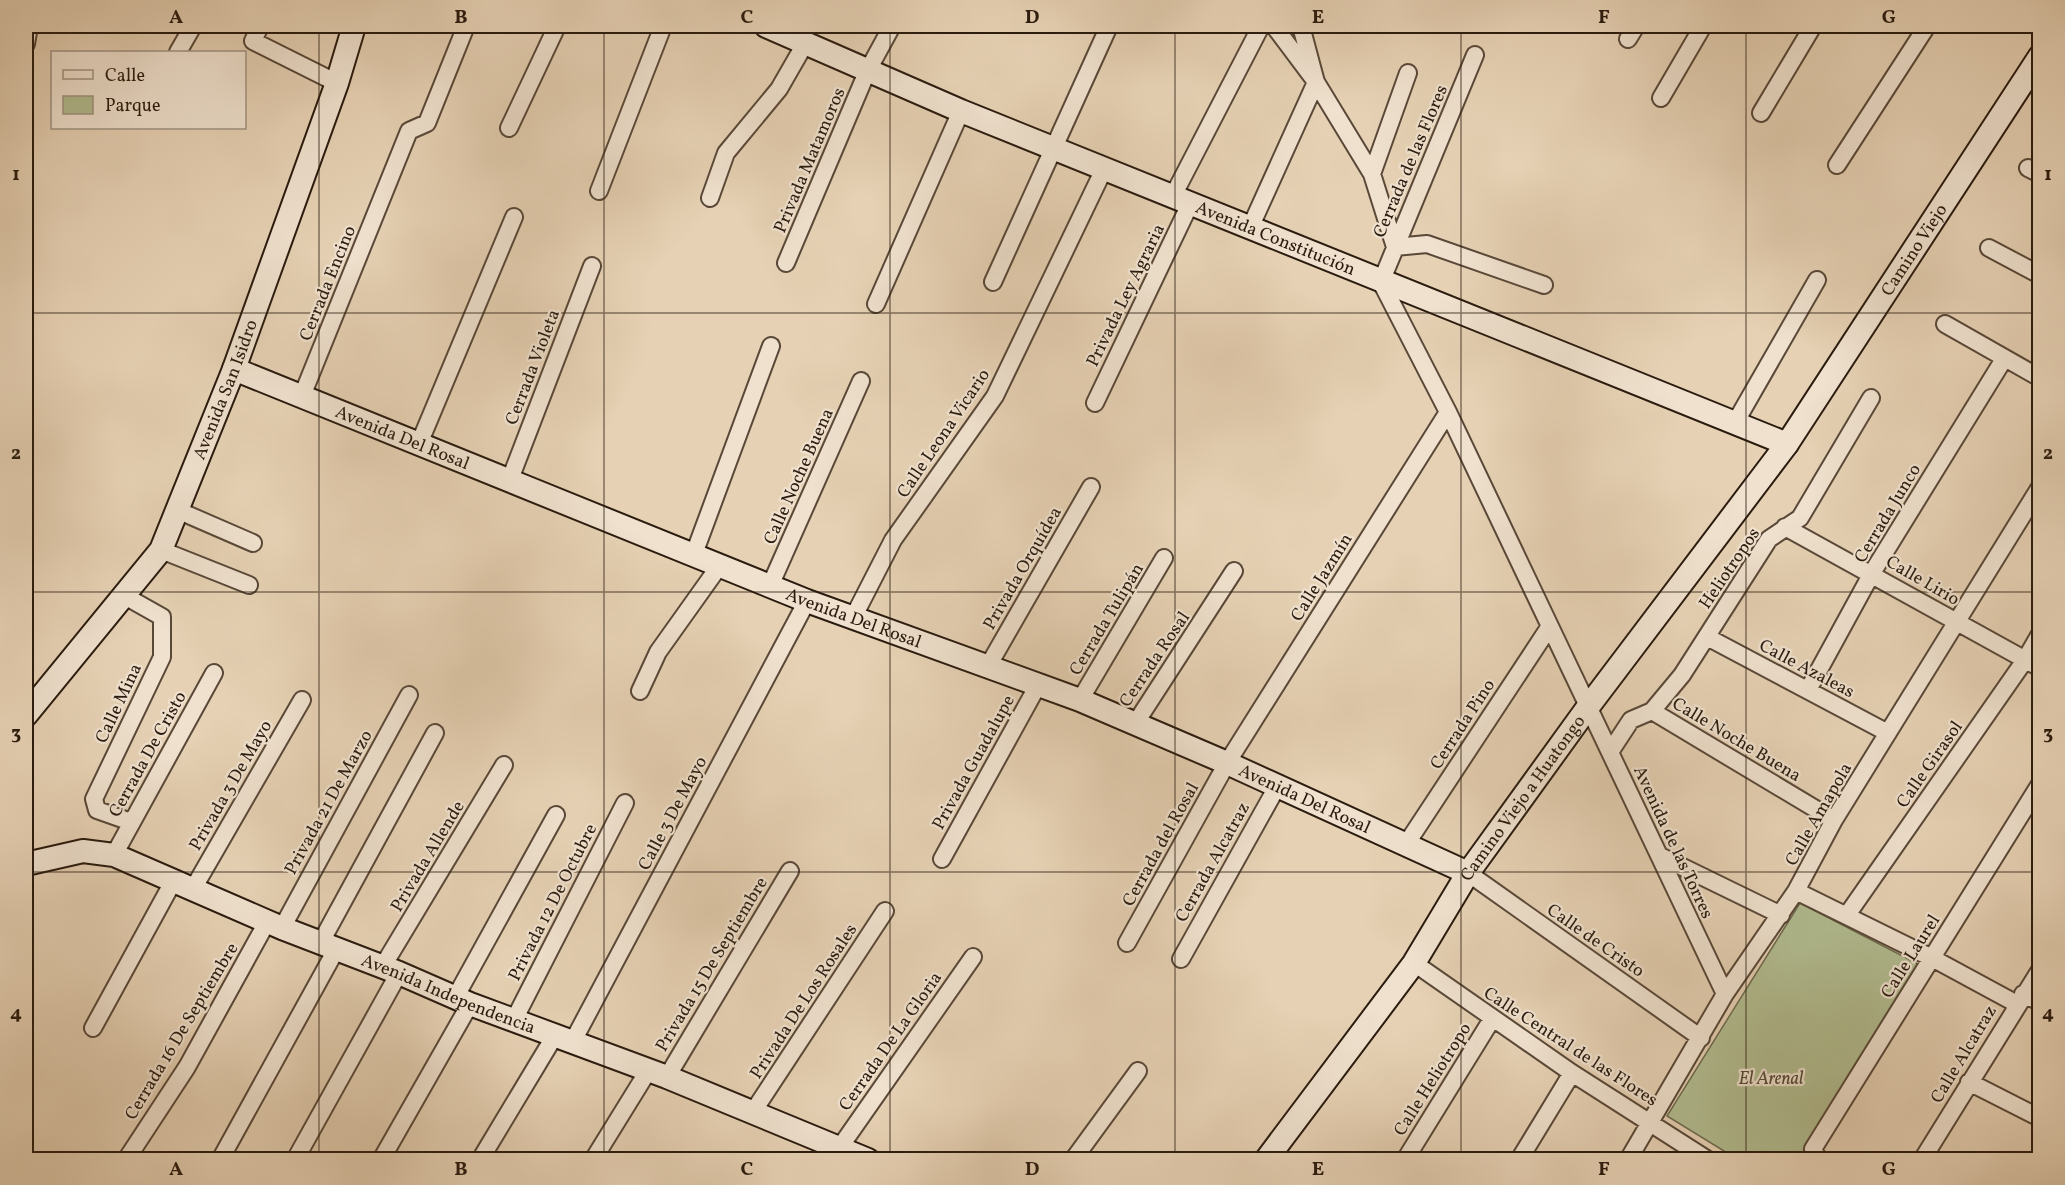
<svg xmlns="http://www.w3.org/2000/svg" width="2065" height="1185" viewBox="0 0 2065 1185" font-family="Vollkorn,serif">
<rect width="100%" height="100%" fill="#e6d1b4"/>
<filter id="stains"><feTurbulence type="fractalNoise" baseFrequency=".00333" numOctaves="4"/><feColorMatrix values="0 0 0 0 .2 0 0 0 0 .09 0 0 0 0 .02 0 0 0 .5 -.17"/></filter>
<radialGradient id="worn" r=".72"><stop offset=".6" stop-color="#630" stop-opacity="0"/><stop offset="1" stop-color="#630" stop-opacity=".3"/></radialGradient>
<!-- green -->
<path fill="#b1bc90" stroke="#6e6c50" stroke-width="1.5" d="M 1800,903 L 1920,965 L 1815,1159 L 1737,1159 L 1667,1116 Z"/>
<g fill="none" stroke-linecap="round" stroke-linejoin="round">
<!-- street casing -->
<g stroke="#594838" stroke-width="20">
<path id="street" d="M 260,26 L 253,41 L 337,83
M 1274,26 L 1316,82 L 1372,174
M 1628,39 L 1636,26
M 26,44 L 29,26
M 178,52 L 193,26
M 1475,55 L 1381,282 L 1448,412 L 1725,994
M 1408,73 L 1372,174 L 1395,247 L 1427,244 L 1544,285
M 1661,98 L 1703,26
M 1761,113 L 1813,26
M 509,128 L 557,26
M 1837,165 L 1927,26
M 2028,168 L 2040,174
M 599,191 L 663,26
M 1173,196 L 1261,26
M 710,198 L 726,153 L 779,89 L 806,42
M 1250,228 L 1316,82 L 1301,26
M 1989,248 L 2040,275
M 786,263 L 867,72 L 892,26
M 993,282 L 1109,26
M 876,304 L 961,111
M 1945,324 L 2040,378
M 302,396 L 409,131 L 427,123 L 466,26
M 1095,403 L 1190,204
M 1735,423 L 1817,280
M 419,444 L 514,217
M 509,482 L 592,266
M 177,510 L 253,543
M 1785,527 L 2040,668
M 161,550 L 249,585
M 694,554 L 771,346
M 770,586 L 861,381
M 123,595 L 162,617 L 162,657 L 94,799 L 97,810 L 131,822
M 853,618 L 893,540 L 995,396 L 1105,167
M 1707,637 L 1888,733
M 987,668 L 1091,487
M 1808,690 L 1872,573 L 2004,359
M 640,691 L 658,652 L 720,565
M 1080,700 L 1164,558
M 1652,711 L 1834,820
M 1135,724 L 1234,571
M 1610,752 L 1631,720 L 1652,711 L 1682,675 L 1769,539 L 1800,518 L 1871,398
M 1407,843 L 1550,626
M 114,855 L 214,673
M 1660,856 L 1781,915
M 942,859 L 1038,685
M 1468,873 L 1701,1038
M 193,889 L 302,700
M 1796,891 L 1932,958 L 2017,1004
M 1847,915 L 2025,660 L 2040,634
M 282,928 L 409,695
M 321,942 L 435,733
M 1127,943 L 1227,763 L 1448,412
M 1181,959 L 1278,785
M 1414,963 L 1572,1073 L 1708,1160
M 383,966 L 504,765
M 2023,994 L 2040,1002
M 455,998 L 556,815
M 514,1020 L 625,803
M 93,1028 L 174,880
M 572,1043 L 807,601
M 667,1077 L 790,871
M 1969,1082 L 2040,1118
M 753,1112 L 885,911
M 126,1160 L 187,1067 L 267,922
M 220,1160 L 337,948
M 295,1160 L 399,973
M 381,1160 L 470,1004
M 480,1160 L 554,1037
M 593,1160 L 648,1071
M 831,1160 L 973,957
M 1073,1160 L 1138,1071
M 1405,1160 L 1492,1019
M 1519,1160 L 1572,1073
M 1628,1160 L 1725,994 L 1796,891 L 1834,820 L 2040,487
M 1819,1160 L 1813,1149 L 2040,784
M 1922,1160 L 2040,970"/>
</g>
<!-- secondary casing -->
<g stroke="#2a1b0f" stroke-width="26">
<g id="secondary">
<path id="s1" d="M 766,26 L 961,111 L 1787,444"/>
<path id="s2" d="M 234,369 L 807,601 L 1080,700 L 1227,763 L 1468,873"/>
<path id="s3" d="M 26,715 L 161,550 L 234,369 L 337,83 L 354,26"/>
<path id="s4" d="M 26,864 L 83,851 L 114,855 L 282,928 L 399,973 L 470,1004 L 667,1077 L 868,1160"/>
<path id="s5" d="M 1266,1160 L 1414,963 L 1468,873 L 1588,707 L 1787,444 L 2040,56"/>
</g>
</g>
<!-- street -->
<use href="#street" stroke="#efe1ce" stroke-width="16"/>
<!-- secondary -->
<use href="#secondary" stroke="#efe1ce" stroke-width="22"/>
</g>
<!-- grid -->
<path fill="none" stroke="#2a1b0f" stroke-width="1.5" stroke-opacity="0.55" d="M 319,26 L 319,1160M 604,26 L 604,1160M 890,26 L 890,1160M 1175,26 L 1175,1160M 1461,26 L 1461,1160M 1746,26 L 1746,1160M 26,313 L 2040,313M 26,592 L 2040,592M 26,872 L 2040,872"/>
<g text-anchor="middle" stroke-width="4.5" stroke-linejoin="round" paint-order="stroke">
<!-- street labels -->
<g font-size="18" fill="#2a1b0f" stroke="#efe1ce">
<text transform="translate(809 160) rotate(-67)" y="6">Privada Matamoros</text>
<text transform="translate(1410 161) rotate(-67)" y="6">Cerrada de las Flores</text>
<text dy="6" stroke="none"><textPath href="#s1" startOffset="552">Avenida Constitución</textPath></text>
<text dy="6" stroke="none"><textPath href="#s5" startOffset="1118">Camino Viejo</textPath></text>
<text transform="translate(327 283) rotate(-68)" y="6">Cerrada Encino</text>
<text transform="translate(1125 295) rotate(-64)" y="6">Privada Ley Agraria</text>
<text transform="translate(532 367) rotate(-69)" y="6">Cerrada Violeta</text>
<text dy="6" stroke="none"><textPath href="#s3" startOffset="386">Avenida San Isidro</textPath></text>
<text transform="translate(943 433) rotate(-56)" y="6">Calle Leona Vicario</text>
<text dy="6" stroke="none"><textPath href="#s2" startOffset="182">Avenida Del Rosal</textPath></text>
<text transform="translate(798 476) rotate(-66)" y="6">Calle Noche Buena</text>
<text transform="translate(1887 513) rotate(-59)" y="6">Cerrada Junco</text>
<text transform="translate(1022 568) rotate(-60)" y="6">Privada Orquídea</text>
<text transform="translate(1729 568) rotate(-56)" y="6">Heliotropos</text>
<text transform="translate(1321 577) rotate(-58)" y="6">Calle Jazmín</text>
<text transform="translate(1923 580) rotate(30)" y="6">Calle Lirio</text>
<text dy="6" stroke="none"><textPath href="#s2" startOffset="668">Avenida Del Rosal</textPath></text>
<text transform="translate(1106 619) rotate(-59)" y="6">Cerrada Tulipán</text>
<text transform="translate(1154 659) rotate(-56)" y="6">Cerrada Rosal</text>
<text transform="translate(1807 668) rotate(28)" y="6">Calle Azaleas</text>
<text transform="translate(118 703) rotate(-65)" y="6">Calle Mina</text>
<text transform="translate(1462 724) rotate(-57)" y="6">Cerrada Pino</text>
<text transform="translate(1737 739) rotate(31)" y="6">Calle Noche Buena</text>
<text transform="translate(147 754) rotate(-61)" y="6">Cerrada De Cristo</text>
<text transform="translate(973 762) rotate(-61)" y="6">Privada Guadalupe</text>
<text transform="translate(1929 764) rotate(-55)" y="6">Calle Girasol</text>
<text transform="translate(230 785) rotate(-60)" y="6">Privada 3 De Mayo</text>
<text dy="6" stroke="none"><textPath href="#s2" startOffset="1154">Avenida Del Rosal</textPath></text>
<text dy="6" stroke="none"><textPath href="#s5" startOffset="444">Camino Viejo a Huatongo</textPath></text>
<text transform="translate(328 802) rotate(-61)" y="6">Privada 21 De Marzo</text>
<text transform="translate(672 813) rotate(-62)" y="6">Calle 3 De Mayo</text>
<text transform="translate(1818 814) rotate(-60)" y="6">Calle Amapola</text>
<text transform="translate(1674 842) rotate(65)" y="6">Avenida de las Torres</text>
<text transform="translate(1160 844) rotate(-61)" y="6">Cerrada del Rosal</text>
<text transform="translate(427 856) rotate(-59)" y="6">Privada Allende</text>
<text transform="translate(1212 862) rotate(-61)" y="6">Cerrada Alcatraz</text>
<text transform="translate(552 902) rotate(-63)" y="6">Privada 12 De Octubre</text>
<text transform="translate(1596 940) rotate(35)" y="6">Calle de Cristo</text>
<text transform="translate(1910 956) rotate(-58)" y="6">Calle Laurel</text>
<text transform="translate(711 964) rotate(-59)" y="6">Privada 15 De Septiembre</text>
<text dy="6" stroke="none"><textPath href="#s4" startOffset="452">Avenida Independencia</textPath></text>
<text transform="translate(803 1001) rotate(-57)" y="6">Privada De Los Rosales</text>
<text transform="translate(181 1031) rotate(-59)" y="6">Cerrada 16 De Septiembre</text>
<text transform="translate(890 1041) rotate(-55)" y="6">Cerrada De La Gloria</text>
<text transform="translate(1571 1046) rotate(33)" y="6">Calle Central de las Flores</text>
<text transform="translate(1963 1054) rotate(-59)" y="6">Calle Alcatraz</text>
<text transform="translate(1432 1079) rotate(-58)" y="6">Calle Heliotropo</text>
</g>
<!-- park labels -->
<g font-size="18" font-style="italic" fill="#524b36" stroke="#efe1ce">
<text x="1771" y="1084">El Arenal</text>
</g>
</g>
<!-- margin -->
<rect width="2065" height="1185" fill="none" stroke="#e6d1b4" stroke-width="66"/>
<!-- legend -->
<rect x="51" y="51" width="195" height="78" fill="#efe1ce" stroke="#a09282" stroke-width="1.5"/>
<rect x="63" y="70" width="30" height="9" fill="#efe1ce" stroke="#a09282" stroke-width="1.5"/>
<text x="105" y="81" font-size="18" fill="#2a1b0f">Calle</text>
<rect x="63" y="96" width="30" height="18" fill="#b1bc90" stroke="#a09282" stroke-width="1.5"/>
<text x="105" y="111" font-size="18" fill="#2a1b0f">Parque</text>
<rect x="33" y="33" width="1999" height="1119" fill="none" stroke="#2a1b0f" stroke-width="2"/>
<g font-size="20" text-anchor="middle" font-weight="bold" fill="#2a1b0f">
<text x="176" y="23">A</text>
<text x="461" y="23">B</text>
<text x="747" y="23">C</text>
<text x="1032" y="23">D</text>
<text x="1318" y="23">E</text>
<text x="1604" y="23">F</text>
<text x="1889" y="23">G</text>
<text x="16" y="180">1</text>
<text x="2048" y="180">1</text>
<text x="16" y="459">2</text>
<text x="2048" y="459">2</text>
<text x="16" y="739">3</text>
<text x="2048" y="739">3</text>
<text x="16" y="1019">4</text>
<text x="2048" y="1019">4</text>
<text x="176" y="1175">A</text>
<text x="461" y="1175">B</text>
<text x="747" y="1175">C</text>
<text x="1032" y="1175">D</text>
<text x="1318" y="1175">E</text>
<text x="1604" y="1175">F</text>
<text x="1889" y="1175">G</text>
</g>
<rect width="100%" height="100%" filter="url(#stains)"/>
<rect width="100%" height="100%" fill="url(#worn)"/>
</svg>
